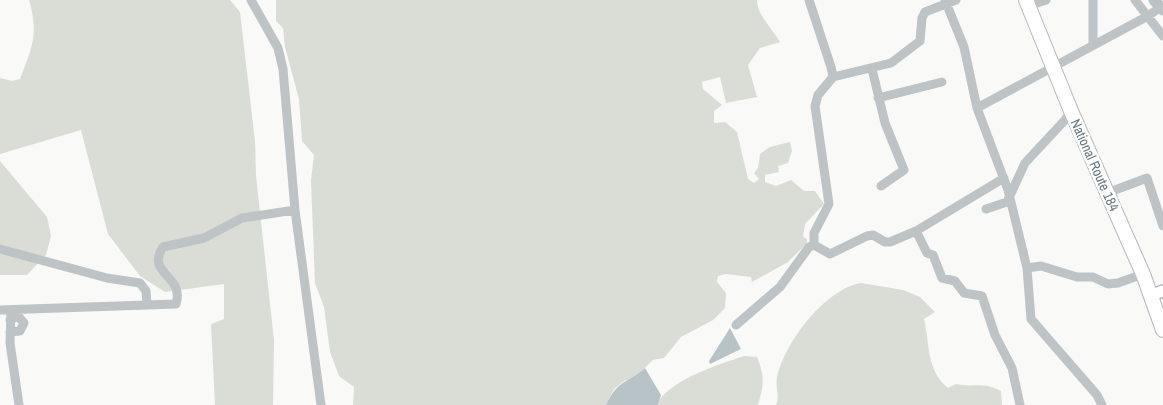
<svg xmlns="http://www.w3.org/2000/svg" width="1163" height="405" viewBox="0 0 1163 405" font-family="'Archivo Narrow',sans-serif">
<rect width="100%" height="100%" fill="#f9f9f7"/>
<!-- green -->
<path fill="#d9ddd6" d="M 29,0 L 230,0 L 240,12 L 255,141 L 256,176 L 274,340 L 273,405 L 215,405 L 211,324 L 224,319 L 224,284 L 165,292 L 140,276 L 108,234 L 81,130 L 0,154 L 0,78 L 12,81 L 20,79 C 32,47 39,35 29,0 Z
M 276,0 L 757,0 C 757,15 772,28 780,42 L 760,48 L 748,65 L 757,97 L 726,103 L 720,77 L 702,82 L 703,89 L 722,105 L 714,111 L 714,123 L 725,122 L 737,132 L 748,179 L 754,183 L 759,179 L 754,173 L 758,168 L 760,154 L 770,147 L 790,142 L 792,151 L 788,163 L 778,166 L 779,172 L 765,175 L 765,182 L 776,186 L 791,180 L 804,191 L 815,191 L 824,204 L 805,224 L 803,237 L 807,239 L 807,243 L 788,262 L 752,282 L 751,277 L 726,274 L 718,276 L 717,282 L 726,293 L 725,308 L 713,320 L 681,337 L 664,358 L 653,360 L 634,378 L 624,381 L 614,389 L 606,405 L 353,405 L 354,387 L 339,376 L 330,352 L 324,307 L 315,283 L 311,180 L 314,155 L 302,141 L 299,99 L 285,47 L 283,28 L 276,21 Z
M 0,161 L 47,217 L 51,236 L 46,255 L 27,275 L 0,275 Z
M 861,283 L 903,290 L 920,297 L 935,312 L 924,319 C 930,344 926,370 948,388 L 956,384 C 975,388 982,381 1001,391 L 1002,405 L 776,405 C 780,396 775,387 777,378 C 784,343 825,289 861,283 Z
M 744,356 L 757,357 C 765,377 764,384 758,405 L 658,405 C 664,382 722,363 744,356 Z"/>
<!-- water -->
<path fill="#b7c3c7" d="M 730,328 L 741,349 L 710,364 L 709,361 Z
M 645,368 L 661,395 L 658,405 L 606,405 C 619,378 626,385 645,368 Z"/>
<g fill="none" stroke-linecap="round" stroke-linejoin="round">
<!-- river -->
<path stroke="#b7c3c7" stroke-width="11" d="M 1154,0 L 1163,10"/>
<!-- major casing -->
<g stroke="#b2b8bb" stroke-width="14">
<path id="major" d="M 1152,295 L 1163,291"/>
</g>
<!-- highway casing -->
<g stroke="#b4b8bb" stroke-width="16">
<path id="highway" d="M 1026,0 L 1071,111 L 1143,274 L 1163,330"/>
</g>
<!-- minor -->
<path stroke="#bec3c6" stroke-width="9" d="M 251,0 L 278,48 L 283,69 L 295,210 L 321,405
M 809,0 L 831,67 L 833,77 L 818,95 L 815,106 L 829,204 L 814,233 L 814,245
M 945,0 L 964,47 L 977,108 L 1008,190 L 1027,268 L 1031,319 L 1097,395 L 1102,405
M 1135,0 L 1163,36
M 1028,6 L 1046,0
M 1093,45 L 1093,0
M 872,69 L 885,123 L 904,170 L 881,186
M 833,77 L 891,63 L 920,41 L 922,18 L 925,12 L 956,0
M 878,98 L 942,82
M 977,108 L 1146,17 L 1163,6
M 1107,193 L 1147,178 L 1163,226
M 986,209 L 1007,202 L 1025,163 L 1065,120 L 1071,111
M 916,231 L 927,253 L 933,255 L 942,278 L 955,281 L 964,293 L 982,296 L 995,335 L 1012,368 L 1020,405
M 0,249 L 107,278 L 140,283 L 146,291 L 147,304
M 1027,268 L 1041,266 L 1077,277 L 1093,277 L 1108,284 L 1118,283 L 1143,274
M 0,310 L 176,304 C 185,275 145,274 163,247 L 204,238 L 242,218 L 295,210
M 11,310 L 10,343 L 19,405
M 736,325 L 780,287 L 809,247 L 814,245 L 830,254 L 867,236 L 873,235 L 885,242 L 890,242 L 916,231 L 1004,178
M 10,332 L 20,331 L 24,323 L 18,316 L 10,320"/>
<!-- major -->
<use href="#major" stroke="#fff" stroke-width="11"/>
<!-- highway -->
<use href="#highway" stroke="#fff" stroke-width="14"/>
</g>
<g text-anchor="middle" stroke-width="5" stroke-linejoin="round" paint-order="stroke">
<!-- street labels -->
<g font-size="14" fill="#66767f" stroke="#fff">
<text transform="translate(1095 165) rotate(66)" y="5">National Route 184</text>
</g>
</g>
</svg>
